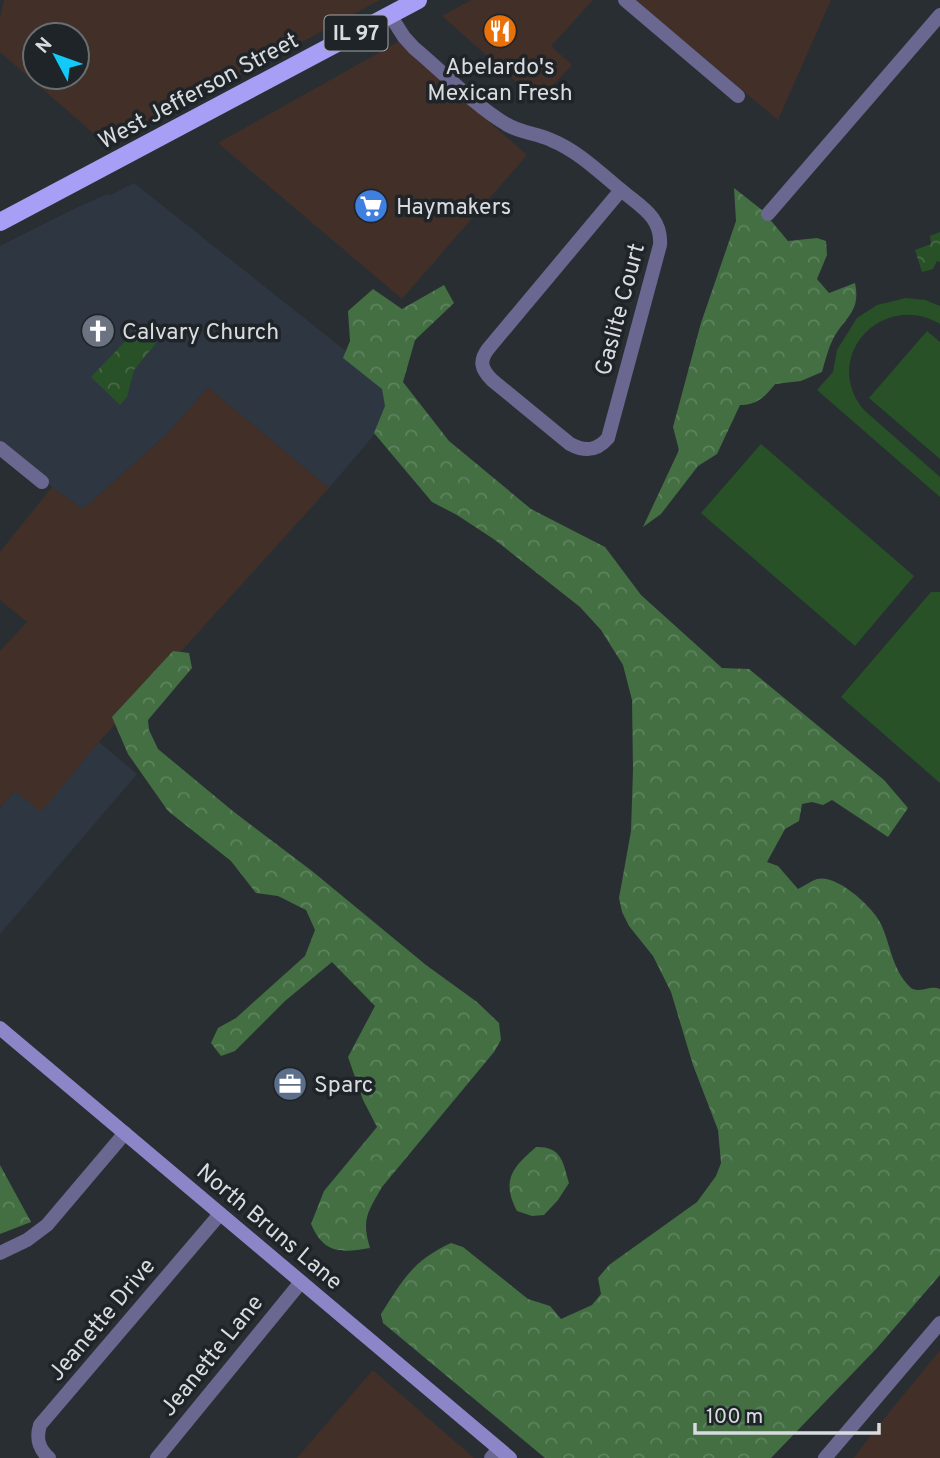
<svg xmlns="http://www.w3.org/2000/svg" width="940" height="1458" viewBox="0 0 940 1458" font-family="Overpass,sans-serif">
<defs>
<pattern id="forest-crowns" width="20" height="18" patternUnits="userSpaceOnUse" patternTransform="scale(1.75)"><rect width="20" height="18" fill="#436f43"/><path d="M2 6a3 3 0 1 1 6 0M12 15a3 3 0 1 1 6 0" fill="none" stroke="#5e835e"/></pattern>
<pattern id="park-crowns" width="20" height="18" patternUnits="userSpaceOnUse" patternTransform="scale(1.75)"><rect width="20" height="18" fill="#285128"/><path d="M2 6a3 3 0 1 1 6 0M12 15a3 3 0 1 1 6 0" fill="none" stroke="#476947"/></pattern>
</defs>
<rect width="100%" height="100%" fill="#292e33"/>
<!-- commercial -->
<path fill="#423028" fill-rule="evenodd" d="M 4,0 L 380,0 L 108,146 L 0,52 L 0,18 ZM 35,35 L 77,35 L 77,77 L 35,77 Z
M 471,0 L 593,0 L 551,46 L 572,65 L 538,101 L 442,16 Z
M 635,0 L 831,0 L 778,120 Z
M 398,42 L 527,155 L 402,299 L 218,143 Z
M 208,387 L 329,488 L 99,742 L 41,813 L 15,791 L 0,808 L 0,651 L 27,622 L 0,600 L 0,552 L 52,487 L 83,509 L 167,434 Z
M 940,1350 L 940,1458 L 854,1458 L 874,1431 Z
M 372,1371 L 375,1372 L 474,1458 L 297,1458 Z"/>
<!-- built -->
<path fill="#2e3741" d="M 134,183 L 342,348 L 382,384 L 388,402 L 379,429 L 329,488 L 208,387 L 167,434 L 83,509 L 52,487 L 0,444 L 0,246 L 74,209 L 107,194 L 111,195 Z
M 99,742 L 137,774 L 0,934 L 0,808 L 15,791 L 41,812 Z"/>
<!-- forest -->
<path fill="url(#forest-crowns)" d="M 734,188 L 762,210 L 788,241 L 817,238 L 826,241 L 827,255 L 817,279 L 829,293 L 855,283 C 861,312 845,317 833,339 C 828,349 825,361 822,372 L 801,381 L 775,384 C 766,396 756,406 740,405 L 717,454 L 698,466 L 661,514 L 643,527 L 679,450 L 673,427 L 701,323 L 736,221 Z
M 444,285 L 454,303 L 415,340 L 403,382 L 449,441 L 531,509 L 605,547 L 641,595 L 722,668 L 749,669 L 884,780 L 908,808 L 888,837 L 832,800 L 823,805 L 812,802 L 802,804 L 799,821 L 785,829 L 767,862 L 778,866 L 798,889 C 804,886 811,881 817,879 C 837,874 873,907 881,924 C 891,946 892,969 910,987 C 918,995 930,984 940,989 L 940,1275 L 877,1348 L 771,1458 L 545,1458 L 383,1323 L 381,1314 C 403,1280 412,1261 451,1243 L 463,1247 L 528,1299 L 550,1306 L 561,1319 L 592,1305 L 601,1294 L 598,1278 L 609,1265 L 697,1202 L 716,1176 L 721,1163 L 718,1130 L 693,1065 L 671,992 L 653,956 L 629,926 L 622,912 L 619,898 L 631,831 L 633,770 L 632,700 L 623,665 L 601,630 L 580,607 L 495,540 L 457,515 L 432,502 L 374,433 L 385,406 L 382,389 L 343,358 L 350,341 L 348,311 L 373,289 L 402,309 Z
M 173,651 L 189,653 L 192,668 L 148,720 L 149,730 L 158,749 L 234,812 L 312,871 L 426,965 L 477,1002 L 499,1023 L 501,1040 L 494,1052 L 382,1187 C 368,1212 361,1219 370,1248 C 341,1253 324,1254 311,1224 L 324,1191 L 377,1127 L 363,1100 L 348,1057 L 375,1006 L 332,962 L 285,1001 L 235,1051 L 221,1056 L 211,1043 L 218,1028 L 236,1018 L 305,956 L 315,930 L 306,910 L 278,896 L 256,893 L 231,861 L 168,811 L 128,754 L 112,717 Z
M 536,1147 C 562,1146 563,1163 569,1183 L 558,1200 L 544,1215 L 532,1216 L 517,1211 C 501,1180 512,1168 536,1147 Z
M 0,1165 L 31,1222 L 0,1234 Z"/>
<!-- park -->
<path fill="url(#park-crowns)" d="M 940,232 L 940,262 L 937,261 L 933,269 L 922,272 L 915,250 L 931,244 L 930,236 Z
M 138,328 L 156,343 L 134,370 L 127,397 L 120,405 L 91,377 Z"/>
<!-- pitch -->
<path fill="#285128" d="M 906,298 L 925,300 L 940,306 L 940,324 C 882,290 820,358 864,410 L 940,477 L 940,497 L 817,390 L 833,372 L 837,350 L 857,318 L 877,305 Z
M 927,331 L 940,342 L 940,459 L 869,398 Z
M 761,444 L 914,576 L 855,646 L 701,513 Z
M 931,592 L 940,592 L 940,783 L 841,697 Z"/>
<g fill="none" stroke-linecap="round" stroke-linejoin="round">
<!-- minor -->
<path stroke="#6a6791" stroke-width="14" d="M 625,0 L 738,96
M 390,15 L 404,37 L 414,48 C 443,72 474,105 506,124 C 520,133 536,133 551,140 C 578,151 599,172 621,190
M 621,190 C 641,207 662,217 660,245 L 608,438 C 597,451 585,452 570,444 L 492,380 C 481,369 479,361 488,349 Z
M 768,214 L 940,15
M 0,448 L 42,482
M 0,1253 L 27,1240 L 47,1225 L 125,1133
M 49,1458 C 38,1448 36,1438 40,1425 L 220,1214
M 157,1458 L 301,1282
M 491,1458 L 499,1449"/>
<!-- tertiary -->
<path stroke="#6a6791" stroke-width="14" d="M 825,1458 L 940,1323"/>
<!-- secondary -->
<path stroke="#8c86c9" stroke-width="14" d="M 0,1028 L 510,1458"/>
<!-- primary -->
<path stroke="#a79ef5" stroke-width="18" d="M 0,222 L 418,0"/>
</g>
<!-- icons -->
<defs>
<g id="restaurant-disc" transform="scale(1.75)"><circle r="9.5" fill="#e8710a" stroke="#1f2429"/><path d="M-5-6h1v4h1v-4h1v4h1v-4h1v5L-1.5 .5V6h-2V.5L-5-1ZM5-6V6H3V1.5H1.5Q1.5-4 5-6Z" fill="#fff"/></g>
<g id="supermarket-disc" transform="scale(1.75)"><circle r="9.5" fill="#3f7fe0" stroke="#1f2429"/><path d="M-6-5.5h2.5l.6 2H6L4.5 2H-2.5L-4.4-4H-6ZM-1.5 3.2a1.3 1.3 0 1 0 .1 0ZM3 3.2a1.3 1.3 0 1 0 .1 0Z" fill="#fff"/></g>
<g id="church-disc" transform="scale(1.75)"><circle r="9.5" fill="#6b7280" stroke="#1f2429"/><path d="M-1.2-6h2.4v3.5h3.3v2.4h-3.3V6h-2.4V-.1h-3.3v-2.4h3.3Z" fill="#fff"/></g>
<g id="office-disc" transform="scale(1.75)"><circle r="9.5" fill="#5c6f8a" stroke="#1f2429"/><path d="M-6-3h4V-5.5h4V-3h4V5H-6ZM-1-4.5V-3h2v-1.5ZM-6 0V1H6V0Z" fill="#fff"/></g>
</defs>
<g fill-rule="evenodd">
<use href="#restaurant-disc" x="500" y="31"/>
<use href="#supermarket-disc" x="371" y="206"/>
<use href="#church-disc" x="98" y="331"/>
<use href="#office-disc" x="290" y="1084"/>
</g>
<g text-anchor="middle" stroke-width="7" stroke-linejoin="round" paint-order="stroke">
<!-- shield labels -->
<rect fill="#1f2429" stroke="#a1a5a8" stroke-width="2" x="324.5" y="15.5" width="63" height="35" rx="5"/>
<g font-size="21" font-weight="bold" fill="#d9dcdf">
<text x="356" y="40">IL 97</text>
</g>
<!-- poi labels -->
<g font-size="23" fill="#d9dcdf" stroke="#1f2429" text-anchor="start">
<text x="500" y="74" text-anchor="middle">Abelardo's<tspan x="500" dy="26">Mexican Fresh</tspan></text>
<text x="396" y="214">Haymakers</text>
<text x="122" y="339">Calvary Church</text>
<text x="314" y="1092">Sparc</text>
</g>
<!-- street labels -->
<g font-size="23" fill="#d9dcdf" stroke="#1f2429">
<text transform="translate(198 90) rotate(-28)" y="8">West Jefferson Street</text>
<text transform="translate(619 309) rotate(-75)" y="8">Gaslite Court</text>
<text transform="translate(270 1226) rotate(40)" y="8">North Bruns Lane</text>
<text transform="translate(101 1319) rotate(-50)" y="8">Jeanette Drive</text>
<text transform="translate(211 1355) rotate(-51)" y="8">Jeanette Lane</text>
</g>
</g>
<!-- north arrow -->
<g transform="translate(56 56) rotate(311)"><circle r="33" fill="#1f2429" stroke="#696e72" stroke-width="2"/>
<path d="M0-5L12 26L0 18L-12 26Z" fill="#11cafa"/>
<text y="-10" font-size="19" font-weight="bold" text-anchor="middle" fill="#d9dcdf">N</text>
</g>
<!-- scale -->
<path d="M695 1423v10h184v-10" fill="none" stroke="#d9dcdf" stroke-width="3.5"/>
<text x="706" y="1423" font-size="21" fill="#d9dcdf" stroke="#1f2429" stroke-width="5" paint-order="stroke">100 m</text>
</svg>
